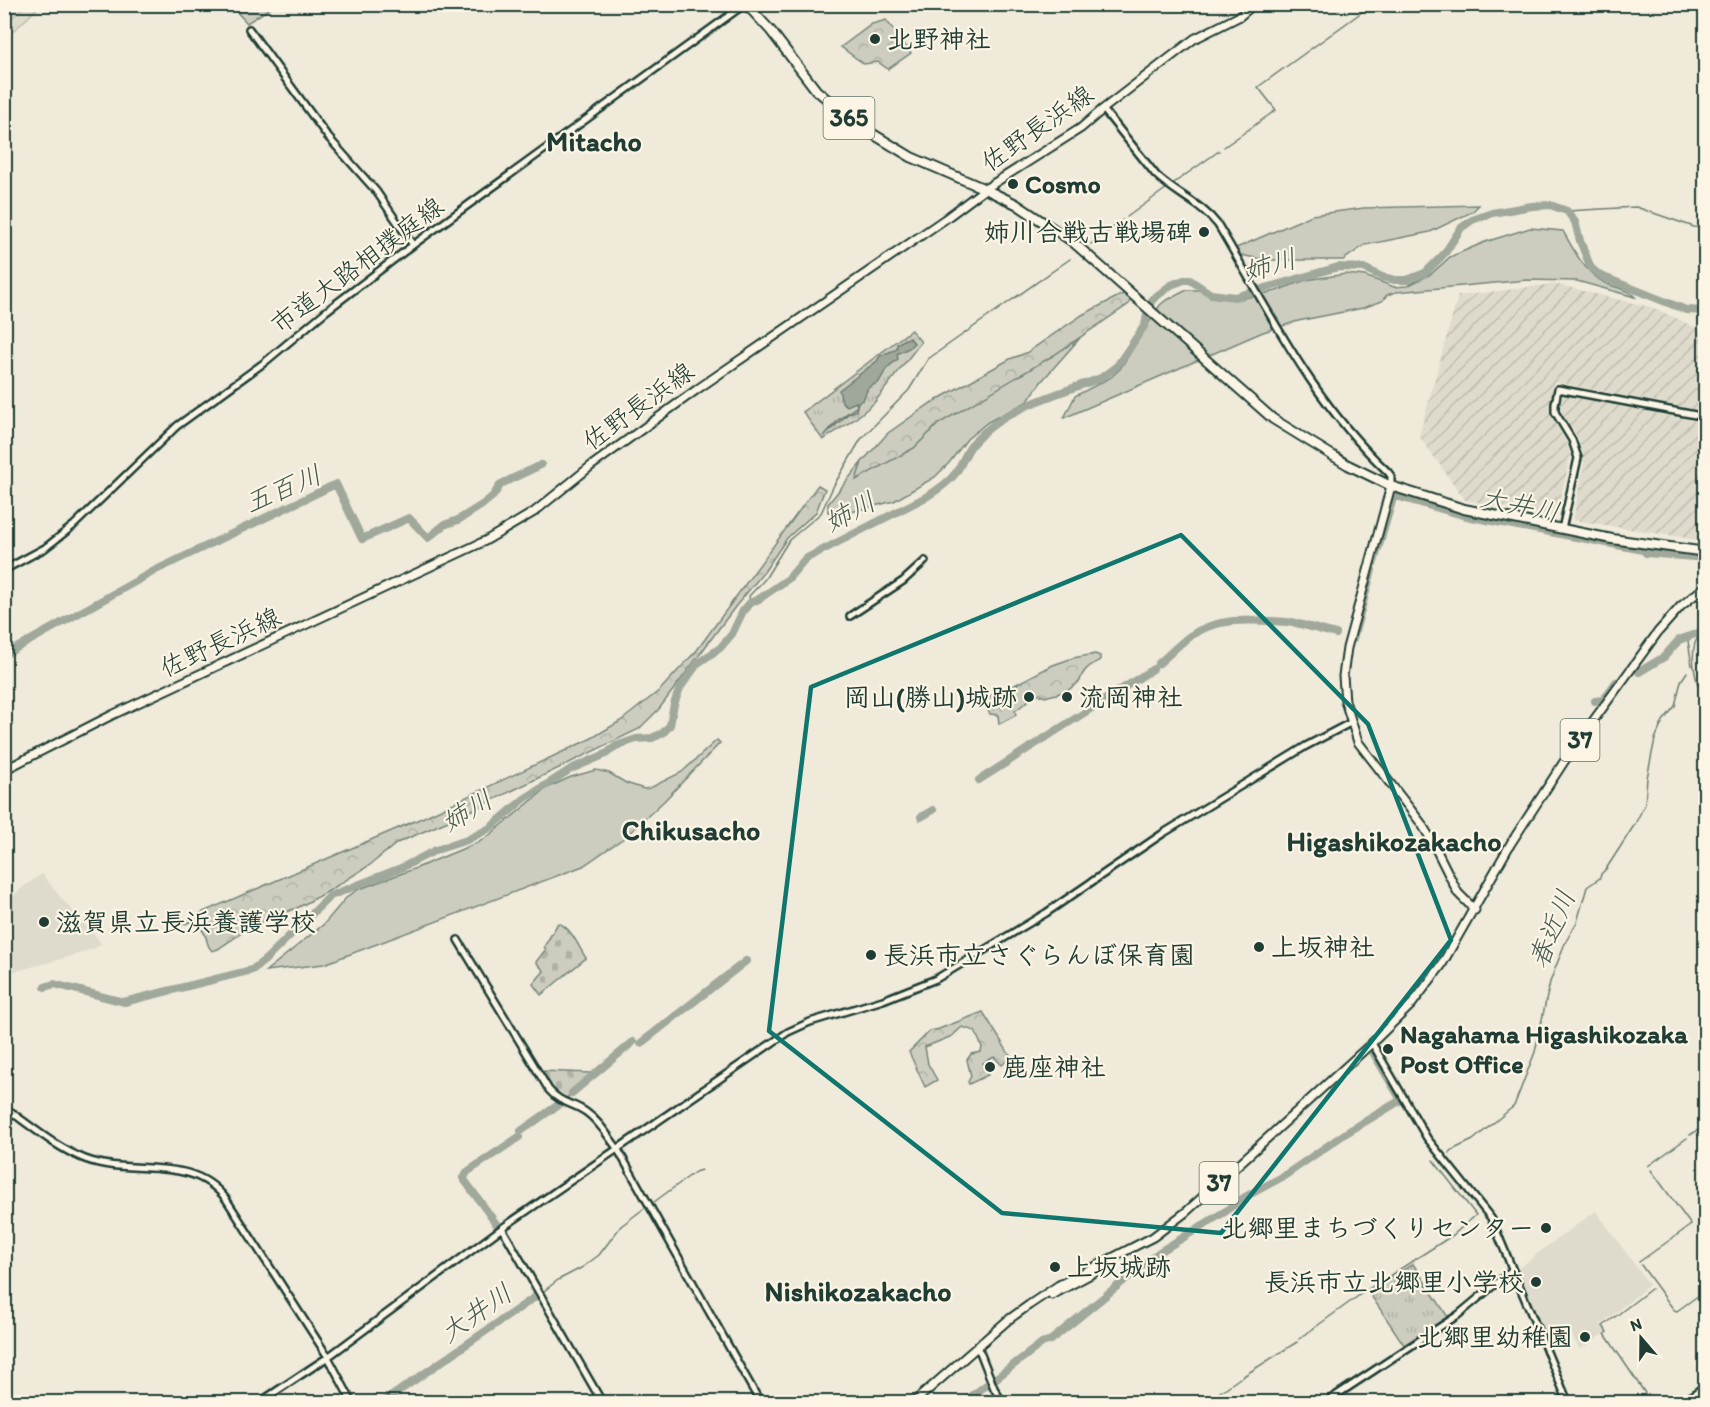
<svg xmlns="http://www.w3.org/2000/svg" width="1710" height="1407" viewBox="0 0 1710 1407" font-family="Itim,'Klee One',sans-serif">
<defs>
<pattern id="industrial-furrows" width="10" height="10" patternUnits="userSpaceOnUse" patternTransform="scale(1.5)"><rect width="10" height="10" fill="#dedbcc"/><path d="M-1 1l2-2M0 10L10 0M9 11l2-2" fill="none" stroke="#bebdb0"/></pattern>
<pattern id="forest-crowns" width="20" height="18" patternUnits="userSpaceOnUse" patternTransform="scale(1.5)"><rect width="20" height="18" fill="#cccdbf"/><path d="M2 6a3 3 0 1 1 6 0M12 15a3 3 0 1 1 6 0" fill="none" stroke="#afb1a5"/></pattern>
<pattern id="cemetery-stones" width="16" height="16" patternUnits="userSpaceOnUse" patternTransform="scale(1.5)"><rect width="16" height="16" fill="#cccdbf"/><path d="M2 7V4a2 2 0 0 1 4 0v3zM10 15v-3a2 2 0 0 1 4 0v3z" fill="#afb1a5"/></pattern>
<pattern id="park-tufts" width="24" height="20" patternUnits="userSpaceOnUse" patternTransform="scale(1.5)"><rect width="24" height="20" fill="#cccdbf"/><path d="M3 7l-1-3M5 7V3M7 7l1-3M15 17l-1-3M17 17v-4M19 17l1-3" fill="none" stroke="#afb1a5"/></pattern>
</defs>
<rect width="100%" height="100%" fill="#efeada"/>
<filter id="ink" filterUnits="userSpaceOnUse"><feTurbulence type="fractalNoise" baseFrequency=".0167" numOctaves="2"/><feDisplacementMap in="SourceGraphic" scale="12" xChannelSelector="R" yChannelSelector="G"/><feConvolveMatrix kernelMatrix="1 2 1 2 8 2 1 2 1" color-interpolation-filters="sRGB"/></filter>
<g filter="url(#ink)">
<!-- built -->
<path fill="#dedbcc" d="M 42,874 L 62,899 L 99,940 L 101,944 L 95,948 L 72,956 L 5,974 L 5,904 L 23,887 Z
M 1596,1211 L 1649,1285 L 1601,1325 L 1606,1332 L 1580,1349 L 1569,1331 L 1547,1344 L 1517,1272 L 1518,1269 L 1542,1250 Z"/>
<!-- industrial -->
<path fill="url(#industrial-furrows)" d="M 5,4 L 43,4 L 43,5 L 8,37 L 5,33 Z
M 1554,284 L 1654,308 L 1705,332 L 1705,411 L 1554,382 L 1550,404 L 1551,416 L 1566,441 L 1571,455 L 1556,517 L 1465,500 L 1419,436 L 1458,296 Z
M 1563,395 L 1705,423 L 1705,541 L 1573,520 L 1584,463 L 1578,438 L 1561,412 L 1560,403 Z"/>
<!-- grass -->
<path fill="#cccdbf" stroke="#76857a" stroke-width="1.5" d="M 1479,205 L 1472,212 L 1430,232 L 1365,245 L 1343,260 L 1265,260 L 1241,255 L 1234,249 L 1312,215 L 1364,208 Z
M 1530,228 L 1563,231 C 1573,249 1584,272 1605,283 C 1615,288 1627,288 1635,297 L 1577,281 L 1527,280 L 1396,292 L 1387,295 L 1382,301 L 1363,308 L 1298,321 L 1263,332 L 1064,418 L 1075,396 L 1110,378 L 1120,369 L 1160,305 L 1165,301 L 1187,290 L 1201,290 L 1213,297 L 1240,299 L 1276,291 L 1306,280 L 1346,274 L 1365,276 L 1394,287 L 1407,286 L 1431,274 L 1450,257 L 1485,242 Z
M 1080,338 L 1041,382 L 1028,401 L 988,422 L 967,439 L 949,463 L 935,477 L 894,501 L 839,515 L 828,512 L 828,504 L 862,462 L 857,479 L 914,448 L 938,424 Z
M 717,740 L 720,743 L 664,801 L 624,838 L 583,866 L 324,964 L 266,971 L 324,924 L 346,898 L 357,890 L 419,867 L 479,842 L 491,834 L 547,788 L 571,777 L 596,770 L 609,773 L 626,783 L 644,789 L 650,788 L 682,772 Z"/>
<!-- forest -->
<path fill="url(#forest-crowns)" stroke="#76857a" stroke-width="1.5" d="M 886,20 L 911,53 L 888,69 L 878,62 L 864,64 L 841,47 L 872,24 Z
M 1125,293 L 1130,298 L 1129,304 L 1054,355 L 938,424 L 914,448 L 856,480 L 862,462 L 888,433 L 931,403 L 1010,359 L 1026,353 L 1082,315 Z
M 818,485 L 825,489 L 816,512 L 787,538 L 764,572 L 735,607 L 659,709 L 639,729 L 462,815 L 397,843 L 370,865 L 327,892 L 297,908 L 252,926 L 218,949 L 212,951 C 207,946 208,944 206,938 C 205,932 199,925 195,920 L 177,927 L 182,921 L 424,817 L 592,738 L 622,720 L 660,690 L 697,650 Z
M 1095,654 L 1100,656 L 1100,660 C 1090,666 1083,669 1080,681 L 1067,691 L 1045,697 L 1039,694 L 1031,696 L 1029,700 L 1015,711 L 1016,715 L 999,724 L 998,715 L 990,714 L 984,704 L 990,696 L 1007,689 L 1053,665 L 1073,658 Z
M 983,1012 L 1011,1057 L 1002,1065 L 994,1057 L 983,1063 L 988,1075 L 969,1084 L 968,1082 L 971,1076 L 967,1060 L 971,1054 L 981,1052 L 982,1047 L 975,1031 L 962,1027 L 952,1036 L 925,1047 L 928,1064 L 937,1080 L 925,1087 L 909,1052 L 930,1031 L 939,1029 Z"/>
<!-- cemetery -->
<path fill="url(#cemetery-stones)" stroke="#76857a" stroke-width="1.5" d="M 238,5 L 238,4 L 275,5 L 247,23 L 234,9 Z
M 558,923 C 572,928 578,946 586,958 L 541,995 L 533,984 L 544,971 L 536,962 L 546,949 L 544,947 Z
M 541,1071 L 590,1073 L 591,1075 L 567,1098 L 561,1098 L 555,1093 Z"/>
<!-- park -->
<path fill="url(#park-tufts)" stroke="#76857a" stroke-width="1.5" d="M 911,330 L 921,342 L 874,403 L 855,419 L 823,440 L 803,412 Z
M 1413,1264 L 1448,1317 L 1404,1345 L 1368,1291 Z"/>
<!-- water -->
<path fill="#9fa89a" stroke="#6c7d71" stroke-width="1.5" d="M 910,338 L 914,343 L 909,348 L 897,354 L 898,359 L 887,368 L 879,382 L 868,388 L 863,400 L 858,402 L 856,411 L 849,413 L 823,437 L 838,420 L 857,406 L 856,402 L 847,406 L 842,402 L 839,390 L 877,361 L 880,356 L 897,349 L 897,344 L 905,339 Z"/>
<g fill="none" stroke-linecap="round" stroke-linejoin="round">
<!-- stream -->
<path stroke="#6c7d71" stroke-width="1.5" d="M 1224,147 L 1276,110 L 1258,87 L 1373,4
M 1171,185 L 1219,151
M 1567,211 L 1636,207 L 1694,227 L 1706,229
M 1127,217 L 1167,188
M 1091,244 L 1123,220
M 750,603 L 749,596 L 765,579 L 789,540 L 821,513 L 834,485 L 861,439 L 909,390 L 928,359 L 1070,259
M 1702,631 C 1701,634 1697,638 1695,643 C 1690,661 1697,688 1706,704
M 1692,635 L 1688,641 L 1692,666
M 1690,1135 L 1706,1125
M 1450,1153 L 1450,1151 L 1473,1140 L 1514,1106 L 1535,1052 L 1550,982 L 1565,943 L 1577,922 L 1587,887 L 1600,878 L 1601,874 L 1606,869 L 1635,824 L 1645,804 L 1647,778 L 1655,739 L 1663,721 L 1675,706 L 1681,681 L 1687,672
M 1453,1166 L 1489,1210 L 1493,1212
M 1648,1166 L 1687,1138
M 654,1202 L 695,1172 L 701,1170
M 1496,1218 L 1504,1238
M 1506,1243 L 1512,1258
M 1639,1262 L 1691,1225 L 1651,1170
M 1641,1265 L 1674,1310 L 1677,1311 L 1706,1290
M 544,1291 L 558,1280 L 583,1267 L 599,1255 L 621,1226 L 646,1207
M 1299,1339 L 1361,1294 L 1453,1235 L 1476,1215 L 1433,1160
M 1242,1377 L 1297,1342
M 1206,1402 L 1240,1378
M 1651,1402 L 1605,1334 L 1607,1332 L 1603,1326 L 1651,1289
M 1688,1402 L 1706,1390"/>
<!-- river -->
<path stroke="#9fa89a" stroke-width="8" d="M 1374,562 L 1393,498 L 1396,496 L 1466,516 L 1643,550 L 1646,553 L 1706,558
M 1292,622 L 1336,634
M 1353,639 L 1372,570
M 4,655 L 156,570 L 336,484 L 362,539 L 409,518 L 428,538 L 444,525 L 458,520 L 482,505 L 493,496 L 501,484 L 541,465
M 1158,664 C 1169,655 1179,644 1190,636 C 1219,616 1254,620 1287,622
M 1639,672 L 1664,657 L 1679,640 L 1706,630
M 1595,701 L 1603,700 L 1616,682
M 979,780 L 1153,669
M 921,817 L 933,810
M 45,987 L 54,984 L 124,1002 L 252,970 L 265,960 L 330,896 L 401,868 L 436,850 L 467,840 L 490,828 L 524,799 L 571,769 L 606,754 L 616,746 L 636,739 L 652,738 L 663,733 L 670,725 L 674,704 L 680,688 L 698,663 L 720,648 L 732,634 L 743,611 L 750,603 L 759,599 L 788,579 L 805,559 L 926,497 C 936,491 947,484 955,474 C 962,465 965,452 974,442 C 1006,407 1058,394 1101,378 L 1117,366 L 1145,325 L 1149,305 L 1153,299 L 1171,285 L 1184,280 L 1190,280 L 1211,294 L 1235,297 L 1338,267 L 1364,268 L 1382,277 L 1395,280 L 1407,280 L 1425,273 L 1445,253 L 1461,228 L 1472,220 L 1492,213 L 1532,206 L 1550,205 L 1567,211 L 1575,222 L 1580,241 L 1591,268 L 1601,276 L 1686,310 L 1706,311
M 641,1043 L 746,961
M 572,1093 L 633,1042
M 521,1131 L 558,1105
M 465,1176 L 467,1172 L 519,1137
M 463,1178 L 497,1225
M 1228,1209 L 1245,1197 L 1284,1176 L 1346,1133 L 1401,1100 L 1374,1054
M 995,1379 L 1042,1343 L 1051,1340 L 1158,1253 L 1226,1211
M 383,1402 L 538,1295 L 534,1288
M 964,1402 L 989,1383"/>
<!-- minor casing -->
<g stroke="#1f3d34" stroke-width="10">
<path id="minor" d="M 249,29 L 328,137 L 376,191 L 413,245
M 1103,109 L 1156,175 C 1177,195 1200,202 1218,225 C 1271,314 1311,400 1388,472 L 1391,476 L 1391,486
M 4,164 L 6,164
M 1562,529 L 1578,458 L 1572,440 L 1555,412 L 1555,404 L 1558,389 L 1706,417
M 4,570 L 45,548 L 73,526 L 177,426 L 265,362 L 325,312 L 413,245 L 745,4
M 850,616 L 903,581 L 925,561
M 458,940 L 549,1090 C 561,1104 572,1102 586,1112 C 599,1121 607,1135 617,1148 L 760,1402
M 1372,1043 L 1427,1138 L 1491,1218 L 1568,1402
M 4,1107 C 30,1125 56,1148 85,1159 C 133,1177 191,1153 226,1199 L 328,1357 L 352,1402
M 502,1228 L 602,1402
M 976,1348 L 980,1352 L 994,1388 L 1002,1402
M 260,1402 L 328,1357 L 502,1228 L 788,1032 L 810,1022 L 883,1000 L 936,979 L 1046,913 L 1162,834 L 1306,746 L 1350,723
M 1326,1402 L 1458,1315 L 1512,1270
M 1683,1402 L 1706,1385"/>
</g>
<!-- major casing -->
<g stroke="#1f3d34" stroke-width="11">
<path id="major" d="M 1391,486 L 1347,648 L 1343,676 L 1345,701 L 1358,742 L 1421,823 L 1432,841 L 1458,893 L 1475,910
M 4,770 L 112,715 L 485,541 L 534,512 L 591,466 L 699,388 L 945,219 L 985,189 L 1081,128 L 1103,109 L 1194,39 L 1240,16 L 1254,4
M 1052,1295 L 1095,1272
M 914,1402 L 1008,1320 L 1029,1305 L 1059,1285 L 1153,1237 L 1186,1212 L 1372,1043 L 1412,1004 L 1441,966 L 1511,843 L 1569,754 L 1658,632 L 1681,606 L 1706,586"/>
</g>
<!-- highway casing -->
<g stroke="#1f3d34" stroke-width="12">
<path id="highway" d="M 746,4 L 771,31 L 816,90 L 858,125 L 911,157 L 985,189 L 1016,204 L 1073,242 L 1273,419 L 1348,465 L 1391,486 L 1464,509 L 1612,539 L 1706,552"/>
</g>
<!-- minor -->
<use href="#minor" stroke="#fcf5e5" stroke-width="5"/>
<!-- major -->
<use href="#major" stroke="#fcf5e5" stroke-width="7"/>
<!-- highway -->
<use href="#highway" stroke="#fcf5e5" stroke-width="8"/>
</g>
</g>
<!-- marked area -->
<path fill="none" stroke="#0f766e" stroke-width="4.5" stroke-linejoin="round" d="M 1181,535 L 1368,724 L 1451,940 L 1221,1233 L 1002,1213 L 769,1031 L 811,687 Z"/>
<!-- markers -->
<g fill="#1f3d34" stroke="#fcf5e5" stroke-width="2">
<circle cx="875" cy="39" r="6"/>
<circle cx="1013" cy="184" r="6"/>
<circle cx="1204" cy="232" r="6"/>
<circle cx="1029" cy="697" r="6"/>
<circle cx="1067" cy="697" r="6"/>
<circle cx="44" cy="922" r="6"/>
<circle cx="1259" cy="947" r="6"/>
<circle cx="871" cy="955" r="6"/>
<circle cx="1388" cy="1049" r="6"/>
<circle cx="990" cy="1067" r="6"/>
<circle cx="1546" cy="1228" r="6"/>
<circle cx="1055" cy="1267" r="6"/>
<circle cx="1536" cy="1282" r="6"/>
<circle cx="1585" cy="1337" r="6"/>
</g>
<g text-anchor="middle" stroke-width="4.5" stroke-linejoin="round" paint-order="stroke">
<!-- shield labels -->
<g fill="#fcf5e5" stroke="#617469" stroke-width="1.5">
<rect x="823.5" y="97" width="51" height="42" rx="4.5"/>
<rect x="1560.5" y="719" width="39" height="42" rx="4.5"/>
<rect x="1199.5" y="1162" width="39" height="42" rx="4.5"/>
</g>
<g font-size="24" font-weight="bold" fill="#1f3d34">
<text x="849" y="126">365</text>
<text x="1580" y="748">37</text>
<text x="1219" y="1191">37</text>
</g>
<!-- poi labels -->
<g font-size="26" font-weight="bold" fill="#1f3d34" stroke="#fcf5e5" text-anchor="start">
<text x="887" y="48">北野神社</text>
<text x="1025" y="193">Cosmo</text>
<text x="1192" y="241" text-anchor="end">姉川合戦古戦場碑</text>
<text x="1017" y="706" text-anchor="end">岡山(勝山)城跡</text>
<text x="1079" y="706">流岡神社</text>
<text x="56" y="931">滋賀県立長浜養護学校</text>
<text x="1271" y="956">上坂神社</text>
<text x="883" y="964">長浜市立さぐらんぼ保育園</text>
<text x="1400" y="1043">Nagahama Higashikozaka<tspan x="1400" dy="30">Post Office</tspan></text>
<text x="1002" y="1076">鹿座神社</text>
<text x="1534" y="1237" text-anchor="end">北郷里まちづくりセンター</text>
<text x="1067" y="1276">上坂城跡</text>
<text x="1524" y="1291" text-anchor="end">長浜市立北郷里小学校</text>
<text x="1573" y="1346" text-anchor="end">北郷里幼稚園</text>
</g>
<!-- street labels -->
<g font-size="26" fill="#1f3d34" stroke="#fcf5e5">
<text transform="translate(1037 128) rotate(-35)" y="9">佐野長浜線</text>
<text transform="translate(357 265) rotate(-37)" y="9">市道大路相撲庭線</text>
<text transform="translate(638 406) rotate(-36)" y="9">佐野長浜線</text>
<text transform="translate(220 642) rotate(-25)" y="9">佐野長浜線</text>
</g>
<!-- water labels -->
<g font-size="27" font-style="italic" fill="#455d53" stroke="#fcf5e5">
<text transform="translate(1270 265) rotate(-16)" y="9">姉川</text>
<text transform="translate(283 489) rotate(-23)" y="9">五百川</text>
<text transform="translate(1520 505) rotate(12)" y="9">大井川</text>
<text transform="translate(850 512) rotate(-28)" y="9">姉川</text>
<text transform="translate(467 811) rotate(-31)" y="9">姉川</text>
<text transform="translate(1552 929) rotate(-68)" y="9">春近川</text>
<text transform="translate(476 1313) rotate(-35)" y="9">大井川</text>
</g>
<!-- quarter labels -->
<g font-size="28" font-weight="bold" fill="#1f3d34" stroke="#fcf5e5">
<text x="594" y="151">Mitacho</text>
<text x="691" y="840">Chikusacho</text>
<text x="1394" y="851">Higashikozakacho</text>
<text x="858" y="1301">Nishikozakacho</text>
</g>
</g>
<!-- margin -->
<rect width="1710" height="1407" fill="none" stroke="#fcf5e5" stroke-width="24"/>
<rect x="12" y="12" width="1686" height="1383" fill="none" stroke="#1f3d34" stroke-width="2" filter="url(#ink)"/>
<!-- north arrow -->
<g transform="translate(1641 1338) rotate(340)" stroke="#fcf5e5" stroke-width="4.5" paint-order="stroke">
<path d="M0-4.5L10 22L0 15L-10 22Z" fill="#1f3d34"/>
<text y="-9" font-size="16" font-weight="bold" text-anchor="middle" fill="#1f3d34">N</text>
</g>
</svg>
